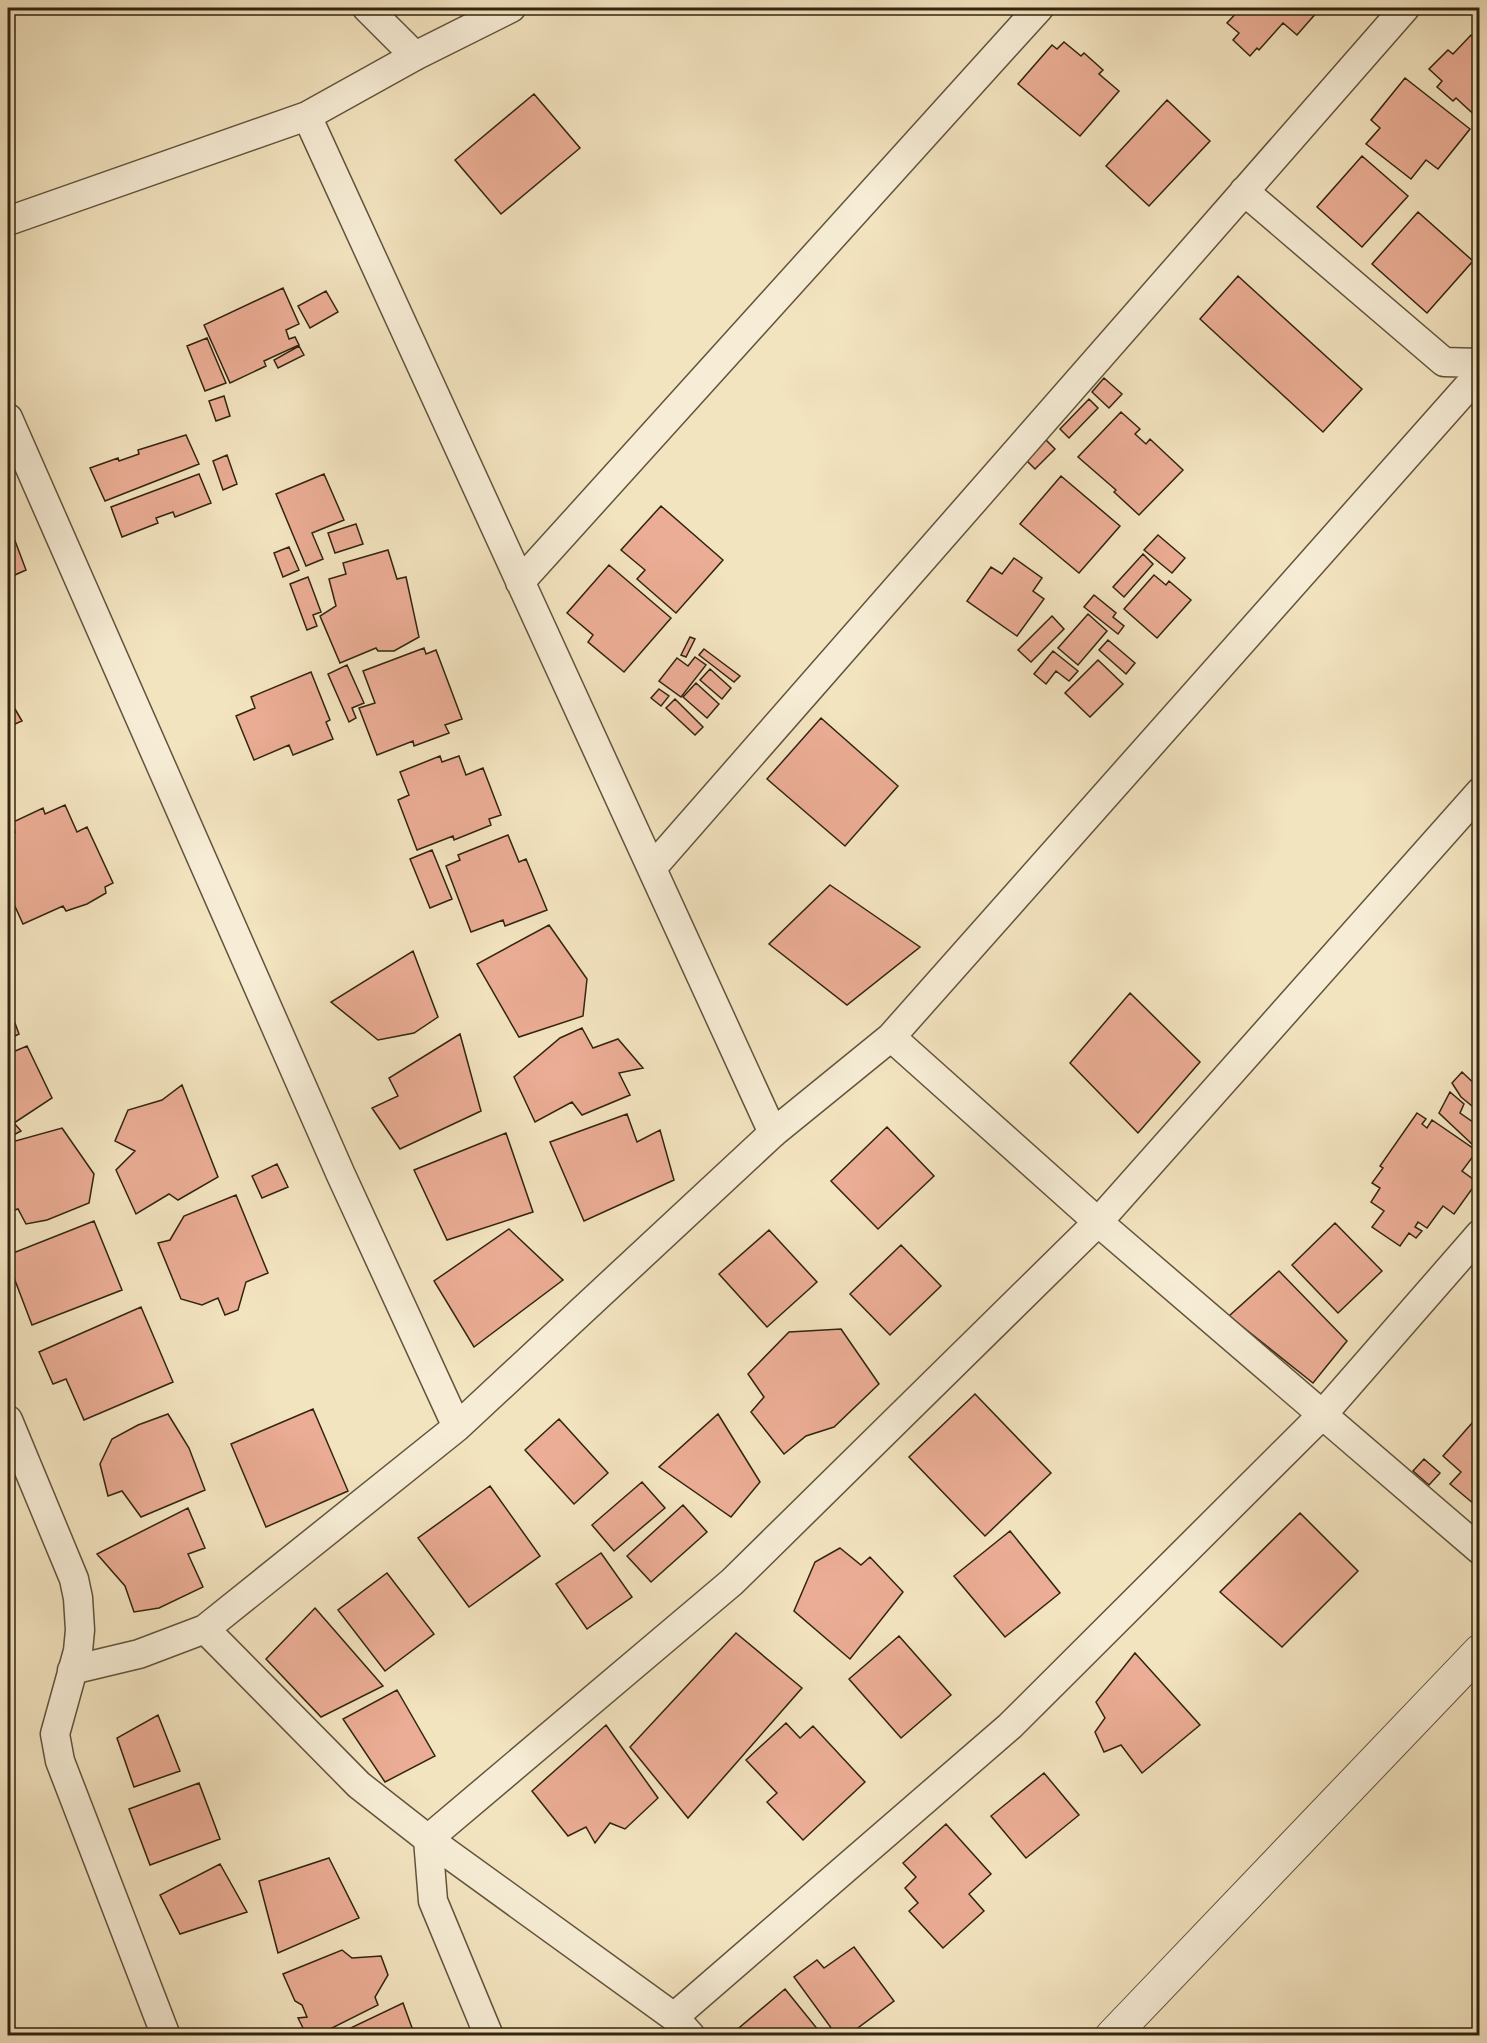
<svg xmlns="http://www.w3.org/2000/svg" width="1487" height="2043" viewBox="0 0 1487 2043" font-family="'IM FELL DW Pica',serif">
<rect width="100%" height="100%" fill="#f3e4c0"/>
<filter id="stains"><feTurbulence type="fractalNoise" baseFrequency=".00333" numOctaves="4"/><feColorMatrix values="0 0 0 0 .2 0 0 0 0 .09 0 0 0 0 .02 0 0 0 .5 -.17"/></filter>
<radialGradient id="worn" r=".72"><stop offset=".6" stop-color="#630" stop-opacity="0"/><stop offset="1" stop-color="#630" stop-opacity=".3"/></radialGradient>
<!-- building -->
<path fill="#ebad95" stroke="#322410" stroke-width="1.5" d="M 1241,8 L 1315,8 L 1318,11 L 1297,35 L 1283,23 L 1259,50 L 1257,48 L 1250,56 L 1233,40 L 1239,33 L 1227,23 Z
M 1471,35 L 1480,44 L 1480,120 L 1456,98 L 1453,101 L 1437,87 L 1442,81 L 1429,69 L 1448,50 L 1453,54 Z
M 1064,42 L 1081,56 L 1084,53 L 1103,70 L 1099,74 L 1119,91 L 1080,136 L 1018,84 L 1052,45 L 1057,49 Z
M 1405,78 L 1470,129 L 1438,169 L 1426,160 L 1411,179 L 1366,144 L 1380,128 L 1371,120 Z
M 534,94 L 580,148 L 501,214 L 455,160 Z
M 1167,100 L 1210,141 L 1149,206 L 1106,166 Z
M 1362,156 L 1408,196 L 1362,247 L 1317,207 Z
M 1418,212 L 1473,261 L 1427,313 L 1372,264 Z
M 1238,276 L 1362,389 L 1323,432 L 1200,319 Z
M 283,288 L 299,324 L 286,330 L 289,339 L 295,337 L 299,345 L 264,361 L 266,366 L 230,383 L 204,325 Z
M 326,291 L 338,312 L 310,328 L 298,306 Z
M 207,338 L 226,383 L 205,391 L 187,346 Z
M 299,346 L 304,355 L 278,368 L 274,360 Z
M 1104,378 L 1122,394 L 1109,408 L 1092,392 Z
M 224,396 L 230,416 L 216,421 L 209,401 Z
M 1089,399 L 1098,408 L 1069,438 L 1060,429 Z
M 1121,412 L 1140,429 L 1135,434 L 1146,444 L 1150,439 L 1183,470 L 1139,515 L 1114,492 L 1116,490 L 1078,457 Z
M 186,435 L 199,464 L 105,501 L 90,468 L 118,458 L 119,461 L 139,454 L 138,450 Z
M 1044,438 L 1055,449 L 1035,469 L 1024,458 Z
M 227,455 L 237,484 L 223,490 L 213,461 Z
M 199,474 L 211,503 L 175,517 L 173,512 L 156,518 L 158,523 L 122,537 L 111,507 Z
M 324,474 L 344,520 L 312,533 L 323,559 L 306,566 L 276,494 Z
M 1061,476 L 1120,526 L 1079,573 L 1020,524 Z
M 661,506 L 723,560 L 676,613 L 637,579 L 645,570 L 621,550 Z
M 8,522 L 26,570 L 8,578 Z
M 356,524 L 363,544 L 335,553 L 328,533 Z
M 1158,535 L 1185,558 L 1172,573 L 1144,550 Z
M 289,547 L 299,570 L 283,577 L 274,553 Z
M 388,550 L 397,579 L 406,577 L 419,637 L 394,651 L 378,651 L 376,648 L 340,663 L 320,616 L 336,606 L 329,579 L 346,574 L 343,563 Z
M 1143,554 L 1153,564 L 1124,597 L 1113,587 Z
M 1014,558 L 1042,578 L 1033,591 L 1044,599 L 1017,636 L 967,601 L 991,567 L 1002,574 Z
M 609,565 L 671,618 L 624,672 L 588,642 L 593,635 L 567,613 Z
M 1154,575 L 1166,585 L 1169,581 L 1191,600 L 1157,638 L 1124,609 Z
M 308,577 L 321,612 L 313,615 L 317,626 L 307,630 L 290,584 Z
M 1094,595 L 1116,613 L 1113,617 L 1124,626 L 1118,634 L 1084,607 Z
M 1088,614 L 1107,631 L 1078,665 L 1058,648 Z
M 1052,616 L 1064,629 L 1031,662 L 1018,650 Z
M 690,637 L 695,639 L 686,657 L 681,655 Z
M 1108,640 L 1135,663 L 1126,674 L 1099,650 Z
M 424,648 L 426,654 L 436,650 L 462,719 L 445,725 L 449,733 L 414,746 L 413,741 L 377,755 L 359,708 L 375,703 L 363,671 Z
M 704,649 L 740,676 L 734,682 L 699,655 Z
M 1053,651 L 1078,671 L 1069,681 L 1056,671 L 1046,684 L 1034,674 Z
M 695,657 L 706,665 L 681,697 L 659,681 L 677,658 L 688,666 Z
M 1098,660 L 1123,684 L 1090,717 L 1065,693 Z
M 347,665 L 364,703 L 352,708 L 356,718 L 349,722 L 328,674 Z
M 710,669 L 731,688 L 722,699 L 700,680 Z
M 311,672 L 330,720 L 326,722 L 333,739 L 293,755 L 289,745 L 254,760 L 236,716 L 255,708 L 251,697 Z
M 696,683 L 719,704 L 707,718 L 683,697 Z
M 659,689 L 669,696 L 661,706 L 651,698 Z
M 675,699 L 703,727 L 695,735 L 666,708 Z
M 15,709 L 22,721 L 8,727 L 8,712 Z
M 821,718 L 898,786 L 845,846 L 767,779 Z
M 440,756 L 442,762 L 459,756 L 466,775 L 483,768 L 501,815 L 489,819 L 491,825 L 454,840 L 453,836 L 417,850 L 398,800 L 409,795 L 400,772 Z
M 65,805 L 77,832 L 87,827 L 113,883 L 105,887 L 106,893 L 87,904 L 66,911 L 63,906 L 23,924 L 8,891 L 8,873 L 14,870 L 8,854 L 8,835 L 15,832 L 11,823 L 43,808 L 45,814 Z
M 508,835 L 519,862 L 526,859 L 547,910 L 505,926 L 503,920 L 471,932 L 446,866 L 460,860 L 458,855 Z
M 432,850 L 452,899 L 430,908 L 410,859 Z
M 830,885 L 920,947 L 847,1005 L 769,944 Z
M 549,925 L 587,979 L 583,1016 L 519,1037 L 477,964 Z
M 413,951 L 438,1017 L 414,1033 L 378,1040 L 331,1002 Z
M 1130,993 L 1200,1062 L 1138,1133 L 1070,1063 Z
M 8,1004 L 19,1034 L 8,1039 Z
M 582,1028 L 593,1048 L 618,1039 L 643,1068 L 619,1073 L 630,1095 L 582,1115 L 572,1102 L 535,1122 L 514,1077 L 560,1038 Z
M 460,1034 L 481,1111 L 400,1149 L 372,1108 L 398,1096 L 389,1078 Z
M 27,1046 L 52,1098 L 14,1123 L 21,1131 L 8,1138 L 8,1054 Z
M 1462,1072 L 1480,1089 L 1480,1095 L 1472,1106 L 1461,1097 L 1452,1083 Z
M 182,1085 L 218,1177 L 178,1200 L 169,1194 L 136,1214 L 116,1170 L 135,1151 L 115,1141 L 128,1110 L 162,1100 Z
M 1450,1092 L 1464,1104 L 1460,1113 L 1480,1127 L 1480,1141 L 1474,1146 L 1439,1113 Z
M 1417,1113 L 1426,1119 L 1422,1124 L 1427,1128 L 1432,1120 L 1477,1151 L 1462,1171 L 1477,1182 L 1454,1214 L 1443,1206 L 1427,1228 L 1418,1222 L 1415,1227 L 1422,1231 L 1416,1238 L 1409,1233 L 1400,1246 L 1372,1227 L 1384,1211 L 1371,1202 L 1380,1188 L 1372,1183 L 1383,1168 L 1380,1166 Z
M 627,1114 L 637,1142 L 660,1130 L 674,1180 L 584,1221 L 550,1142 Z
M 887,1127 L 934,1176 L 878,1229 L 831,1181 Z
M 62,1128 L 94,1174 L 89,1203 L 47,1220 L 26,1224 L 18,1209 L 8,1212 L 8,1143 Z
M 506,1133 L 533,1212 L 447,1240 L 414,1170 Z
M 277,1164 L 288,1187 L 262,1198 L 252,1176 Z
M 236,1195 L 268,1273 L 246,1282 L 238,1310 L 225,1315 L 218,1298 L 202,1305 L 181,1299 L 158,1243 L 170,1240 L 184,1216 Z
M 94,1221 L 122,1290 L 32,1325 L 8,1262 L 8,1255 Z
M 1335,1223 L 1382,1271 L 1338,1313 L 1292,1265 Z
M 509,1229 L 563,1280 L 474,1347 L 434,1281 Z
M 769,1230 L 817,1282 L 767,1327 L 719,1274 Z
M 901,1245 L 941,1286 L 890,1335 L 850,1294 Z
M 1279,1271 L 1347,1341 L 1313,1383 L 1229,1316 Z
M 141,1307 L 173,1382 L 84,1420 L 66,1379 L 53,1384 L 39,1352 Z
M 841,1329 L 879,1384 L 834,1427 L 806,1436 L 784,1454 L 751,1412 L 764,1397 L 748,1374 L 789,1332 Z
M 975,1394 L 1051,1473 L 985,1536 L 909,1457 Z
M 313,1409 L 348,1491 L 266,1527 L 231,1444 Z
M 168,1414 L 189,1448 L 205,1490 L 141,1517 L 122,1491 L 108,1496 L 100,1464 L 112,1439 L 138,1425 Z
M 718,1414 L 760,1482 L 731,1517 L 659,1467 Z
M 1480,1414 L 1480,1509 L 1450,1484 L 1461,1472 L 1443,1456 Z
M 559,1419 L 608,1473 L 574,1504 L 525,1450 Z
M 1424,1459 L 1440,1473 L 1429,1485 L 1413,1471 Z
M 642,1482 L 665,1508 L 614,1551 L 592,1525 Z
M 490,1486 L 540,1556 L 469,1607 L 418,1538 Z
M 683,1505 L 707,1532 L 651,1582 L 627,1556 Z
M 188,1508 L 205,1548 L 188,1554 L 203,1587 L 159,1608 L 134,1612 L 125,1586 L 97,1554 Z
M 1300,1513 L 1358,1571 L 1282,1647 L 1220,1592 Z
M 1010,1531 L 1060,1593 L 1005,1637 L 954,1576 Z
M 840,1548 L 861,1565 L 870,1557 L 903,1592 L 850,1659 L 794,1611 L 815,1562 Z
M 601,1553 L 632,1597 L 587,1629 L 556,1584 Z
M 387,1573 L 434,1634 L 385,1671 L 338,1610 Z
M 315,1608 L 383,1686 L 321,1717 L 266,1659 Z
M 736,1633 L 802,1688 L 688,1818 L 630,1747 Z
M 899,1636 L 951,1695 L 901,1738 L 849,1679 Z
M 1135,1653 L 1200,1725 L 1142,1773 L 1121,1745 L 1104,1752 L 1095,1732 L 1105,1718 L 1096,1702 Z
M 397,1690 L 435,1756 L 385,1782 L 343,1719 Z
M 158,1715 L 180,1771 L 134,1787 L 117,1738 Z
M 786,1723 L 800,1738 L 813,1726 L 865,1782 L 803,1840 L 767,1802 L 777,1793 L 746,1760 Z
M 606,1725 L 658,1798 L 625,1829 L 610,1823 L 595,1843 L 586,1827 L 568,1836 L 532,1791 Z
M 1044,1773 L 1079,1815 L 1026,1858 L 991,1816 Z
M 199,1783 L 220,1839 L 150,1865 L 129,1809 Z
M 946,1824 L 991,1874 L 969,1894 L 984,1911 L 943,1948 L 909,1911 L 918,1903 L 905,1888 L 916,1877 L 903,1863 Z
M 329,1858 L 359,1918 L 278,1953 L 259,1881 Z
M 220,1864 L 247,1912 L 180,1934 L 160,1895 Z
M 854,1947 L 894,2001 L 847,2036 L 837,2036 L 794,1977 L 817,1960 L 824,1968 Z
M 342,1950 L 352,1958 L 381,1956 L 388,1975 L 375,1997 L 378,2005 L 316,2036 L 307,2036 L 298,2018 L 307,2017 L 302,2005 L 295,2001 L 283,1974 Z
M 785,1989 L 823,2036 L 735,2036 L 733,2033 Z
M 403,2003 L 415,2036 L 334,2036 Z"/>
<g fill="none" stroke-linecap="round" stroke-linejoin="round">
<!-- minor casing -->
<g stroke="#62543c" stroke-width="31">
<path id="minor" d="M 367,8 L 415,56
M 307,116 L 773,1133
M 1244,191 L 1444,362 L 1480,363
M 8,221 L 307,116 L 415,56 L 511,8
M 8,418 L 341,1175 L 457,1427
M 520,582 L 1039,8
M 652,868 L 1405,8
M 891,1037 L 1480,373
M 8,1420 L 74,1579 L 78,1598 L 80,1630 L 78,1651 L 55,1734 L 60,1761 L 166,2036
M 205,1629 L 359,1785 L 428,1839 L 674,2017 L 691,2036
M 72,1670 L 139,1654 L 205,1629 L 457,1427 L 773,1133 L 891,1037 L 1098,1222 L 1480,1550
M 674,2017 L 1010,1726 L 1322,1415 L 1480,1234
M 489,2036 L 433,1901 L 428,1839 L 732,1582 L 1098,1222 L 1480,792"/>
</g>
<!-- tertiary casing -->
<g stroke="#62543c" stroke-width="35">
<path id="tertiary" d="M 1112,2036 L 1480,1651"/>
</g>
<!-- minor -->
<use href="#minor" stroke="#f7edd6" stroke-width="28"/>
<!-- tertiary -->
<use href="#tertiary" stroke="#f7edd6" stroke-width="33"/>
</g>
<!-- margin -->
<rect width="1487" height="2043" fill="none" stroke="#f3e4c0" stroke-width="30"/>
<rect x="9" y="9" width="1469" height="2025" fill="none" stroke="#322410" stroke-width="3"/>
<rect x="15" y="15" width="1457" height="2013" fill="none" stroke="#322410" stroke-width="1.5"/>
<rect width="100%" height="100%" filter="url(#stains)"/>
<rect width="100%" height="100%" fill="url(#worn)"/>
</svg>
